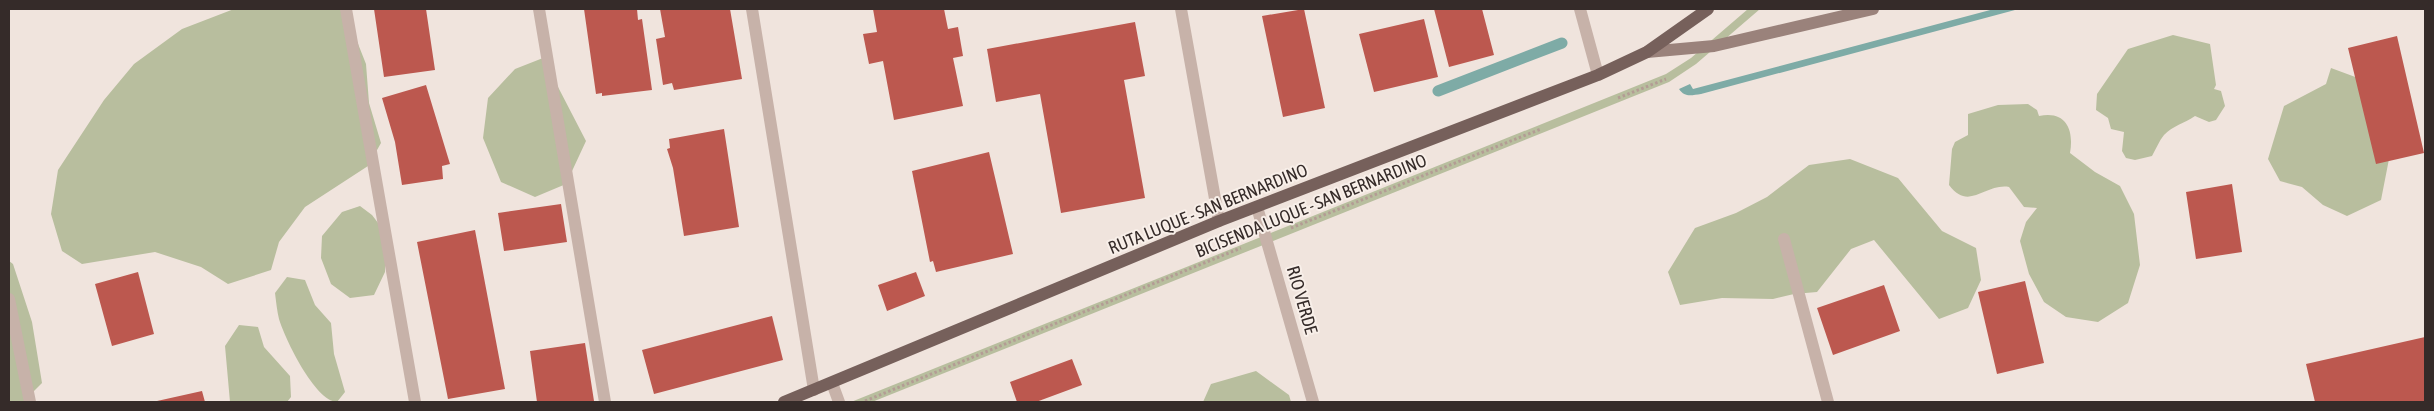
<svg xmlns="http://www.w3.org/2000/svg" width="2434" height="411" viewBox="0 0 2434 411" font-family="'Asap Condensed',sans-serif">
<rect width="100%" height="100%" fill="#f0e4dd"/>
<!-- green -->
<path fill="#b8be9e" d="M 234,9 L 340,9 L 345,11 L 366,64 L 369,103 L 381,143 L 368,166 L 305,207 L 279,242 L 271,270 L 228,284 L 201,267 L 155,252 L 82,264 L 62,251 L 51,214 L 58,170 L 104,100 L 134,64 L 182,29 Z
M 1748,9 L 1760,9 L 1696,64 L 1669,82 L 872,402 L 851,402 L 1666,74 L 1691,58 Z
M 2173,35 L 2210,44 L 2216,85 L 2214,89 L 2221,91 L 2225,106 L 2216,120 L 2209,122 L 2195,116 C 2185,123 2172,126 2164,135 C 2159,141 2156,149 2152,156 L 2135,160 L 2126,158 L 2122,151 L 2124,132 L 2111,129 L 2108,118 L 2096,110 L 2097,94 L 2128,49 Z
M 543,58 L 586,141 L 566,184 L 535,197 L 501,182 L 483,138 L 488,98 L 515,69 Z
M 2331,68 L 2358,78 L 2389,159 L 2381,200 L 2347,216 L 2323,205 L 2302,187 L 2280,181 L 2268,159 L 2284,106 L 2326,84 Z
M 2028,104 L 2037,110 L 2039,116 C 2067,110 2074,131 2070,153 L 2095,172 L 2120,186 L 2134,214 L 2140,265 L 2128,303 L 2098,322 L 2066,317 L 2044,302 L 2029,274 L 2020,241 L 2026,222 L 2037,208 L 2024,207 L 2009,187 C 1985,183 1969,212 1949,185 L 1952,149 L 1955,142 L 1968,135 L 1968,114 L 1998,105 Z
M 1850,159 L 1898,178 L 1942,231 L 1976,248 L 1981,280 L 1968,308 L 1939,319 L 1874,240 L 1851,249 L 1817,292 L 1794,294 L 1773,299 L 1722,298 L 1680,305 L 1668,272 L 1695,228 L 1736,213 L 1767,197 L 1809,165 Z
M 360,206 L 372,215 L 385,232 L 385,272 L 374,295 L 350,298 L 331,284 L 321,258 L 322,236 L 342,212 Z
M 9,261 L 13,264 L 32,322 L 42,383 L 23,402 L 9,402 Z
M 287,277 L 305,280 L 315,305 L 331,323 L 334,354 L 345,392 L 337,402 C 315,401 285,339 279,319 C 277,311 276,301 275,293 Z
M 239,325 L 258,327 L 264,347 L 290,376 L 291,397 L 287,402 L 230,402 L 225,346 Z
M 1256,371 L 1289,395 L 1291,402 L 1203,402 L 1211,384 Z"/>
<!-- water -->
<path fill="#7eaba6" d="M 1994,9 L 2015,10 L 1701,94 C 1692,95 1685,98 1679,89 L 1690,84 L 1693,89 Z"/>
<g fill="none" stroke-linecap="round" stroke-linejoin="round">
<!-- stream -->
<path stroke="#7eaba6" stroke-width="11" d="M 1438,91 L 1562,43"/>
</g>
<!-- building -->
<path fill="#bc584f" d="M 374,9 L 426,9 L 435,70 L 384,77 Z
M 584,9 L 637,9 L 638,20 L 642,19 L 652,90 L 602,96 L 602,93 L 596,94 Z
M 660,9 L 730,9 L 742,79 L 674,90 L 672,83 L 663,85 L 656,39 L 665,37 Z
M 873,9 L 944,9 L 948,29 L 958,27 L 963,56 L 953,58 L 963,106 L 894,120 L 883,61 L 869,64 L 863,34 L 877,32 Z
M 1304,9 L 1325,108 L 1283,117 L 1262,16 Z
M 1434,9 L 1482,9 L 1494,55 L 1449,67 Z
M 1424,19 L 1438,77 L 1374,92 L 1359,34 Z
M 1135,22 L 1145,76 L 1124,80 L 1145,198 L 1061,213 L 1040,94 L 996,102 L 987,49 Z
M 2397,36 L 2424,153 L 2376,164 L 2348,48 Z
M 426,85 L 450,164 L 442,166 L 443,179 L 402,185 L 395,142 L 382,98 Z
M 724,129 L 739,227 L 684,236 L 673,168 L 667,149 L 670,148 L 669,139 Z
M 989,152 L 1013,254 L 936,272 L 933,261 L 930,262 L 912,171 Z
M 2232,184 L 2242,252 L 2196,259 L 2186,192 Z
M 561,204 L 567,242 L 504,251 L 498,213 Z
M 475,230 L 505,389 L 448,399 L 417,242 Z
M 138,272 L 154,334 L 112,346 L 95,284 Z
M 916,272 L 925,296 L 887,311 L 878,285 Z
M 2025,281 L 2044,363 L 1997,374 L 1978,292 Z
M 1884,285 L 1900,331 L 1833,355 L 1817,308 Z
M 772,316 L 783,360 L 654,394 L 642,350 Z
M 2425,337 L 2425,402 L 2315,402 L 2306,364 Z
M 585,343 L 594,401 L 537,402 L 530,351 Z
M 1072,359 L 1082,385 L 1036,402 L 1017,402 L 1010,382 Z
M 202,391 L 205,402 L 157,402 L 157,401 Z"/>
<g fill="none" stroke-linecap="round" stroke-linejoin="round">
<!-- path -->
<path stroke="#b39c94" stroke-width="3" stroke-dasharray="2.5 2.5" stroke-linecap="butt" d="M 1618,98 L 1666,79
M 1291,228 L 1541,129
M 865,401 L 1241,248"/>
<!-- lane -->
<path stroke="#c7b2a9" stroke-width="12" d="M 346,9 L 415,402
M 1784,239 L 1828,402
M 9,299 L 30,402
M 832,383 L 839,402"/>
<!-- street -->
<path stroke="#c7b2a9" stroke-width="12" d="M 539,9 L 605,402
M 752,9 L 814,390
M 1181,9 L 1219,221
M 1580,9 L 1598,75
M 1257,207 L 1313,402"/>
<!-- secondary -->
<path stroke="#9a827b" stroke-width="12" d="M 1647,52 L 1714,46 L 1873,9"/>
<!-- primary -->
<path stroke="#76605b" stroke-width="12" d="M 784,402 L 1219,221 L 1598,75 L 1647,52 L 1708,9"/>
</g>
<g text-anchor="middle" stroke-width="4" stroke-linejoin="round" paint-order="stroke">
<!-- street labels -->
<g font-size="18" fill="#352b29" stroke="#f8efe9">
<text transform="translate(1311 206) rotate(-22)" y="6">BICISENDA LUQUE - SAN BERNARDINO</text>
<text transform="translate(1208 209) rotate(-22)" y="6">RUTA LUQUE - SAN BERNARDINO</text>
<text transform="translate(1302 300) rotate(74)" y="6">RIO VERDE</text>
</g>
</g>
<!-- border -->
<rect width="2434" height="411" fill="none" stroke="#352b29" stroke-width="20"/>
</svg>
